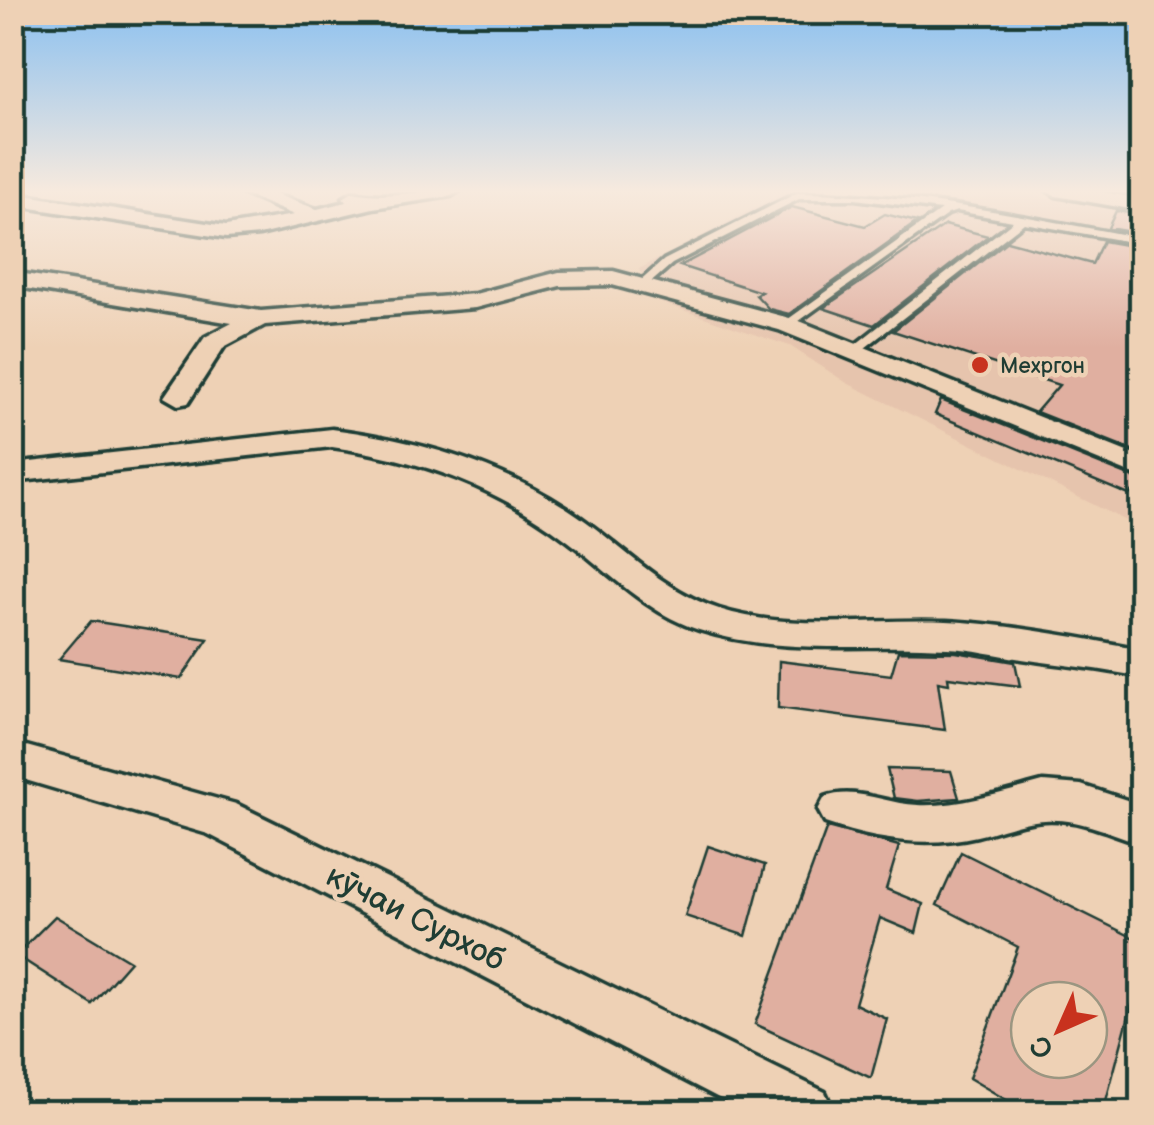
<svg xmlns="http://www.w3.org/2000/svg" width="1154" height="1125" viewBox="0 0 1154 1125" font-family="'Balsamiq Sans',sans-serif">
<rect width="100%" height="100%" fill="#eed1b5"/>
<filter id="ink" filterUnits="userSpaceOnUse"><feTurbulence type="fractalNoise" baseFrequency=".01" numOctaves="2"/><feDisplacementMap in="SourceGraphic" scale="20" xChannelSelector="R" yChannelSelector="G"/><feConvolveMatrix kernelMatrix="1 2 1 2 8 2 1 2 1" color-interpolation-filters="sRGB"/></filter>
<g filter="url(#ink)">
<!-- built -->
<path fill="#e6c4ad" d="M 789,190 L 946,200 L 984,198 L 996,190 L 1005,190 L 1141,215 L 1141,528 L 847,383 L 790,346 L 656,301 L 639,269 Z"/>
<!-- building -->
<path fill="#e0afa0" stroke="#1f3d34" stroke-width="2.5" fill-rule="evenodd" d="M 792,207 L 865,226 L 885,214 L 917,222 L 789,314 L 769,309 L 756,295 L 761,292 L 680,266 Z
M 1116,211 L 1142,215 L 1142,234 L 1108,228 Z
M 945,225 L 988,236 L 874,325 L 823,308 Z
M 1007,241 L 1092,264 L 1103,241 L 1142,248 L 1142,454 L 1036,412 L 1059,385 L 893,331 Z
M 941,400 L 1142,481 L 1142,482 L 1129,495 L 935,414 Z
M 91,621 L 208,639 L 181,679 L 59,659 Z
M 898,651 L 956,652 L 1015,662 L 1020,686 L 948,677 L 949,684 L 938,682 L 945,730 L 778,708 L 779,661 L 891,675 Z
M 887,769 L 951,771 L 959,798 L 918,801 L 894,798 Z
M 827,827 L 899,846 L 886,889 L 923,904 L 916,933 L 880,918 L 855,1004 L 887,1019 L 871,1078 L 755,1024 Z
M 708,846 L 765,865 L 746,936 L 685,916 Z
M 961,852 L 1142,942 L 1142,967 L 1103,1112 L 1027,1112 L 969,1078 L 1018,947 L 937,905 ZM 1029,1000 L 1089,1000 L 1089,1060 L 1029,1060 Z
M 55,916 L 130,961 L 92,1004 L 16,955 Z"/>
<g fill="none" stroke-linecap="round" stroke-linejoin="round">
<!-- service casing -->
<g stroke="#1f3d34" stroke-width="7">
<path id="service" d="M 797,193 C 915,193 1027,217 1142,238 L 1142,244 L 1024,223 L 856,355 L 849,351 L 851,348 L 1013,221 L 957,211 L 948,214 L 788,329 L 784,328 L 784,322 L 941,210 L 855,199 L 799,199 L 672,264 L 647,286 L 637,284 L 664,260 Z"/>
</g>
<!-- minor casing -->
<g stroke="#1f3d34" stroke-width="7">
<path id="minor" d="M 234,190 L 263,190 L 317,209 L 346,202 L 343,198 L 353,192 C 386,199 426,190 461,190 L 451,196 L 373,208 L 259,235 L 226,238 L 12,205 L 12,193 L 226,226 L 294,215 Z
M 1046,190 L 1091,190 L 1142,199 L 1142,211 L 1056,196 Z
M 613,271 L 797,320 L 1142,458 L 1142,478 L 779,330 L 612,285 L 560,286 L 475,308 L 265,325 L 224,347 L 188,403 L 178,405 L 164,397 L 205,337 L 232,323 L 12,286 L 12,272 L 261,311 L 475,294 L 559,272 Z
M 332,429 C 415,440 496,462 568,509 C 618,541 661,591 719,609 C 791,632 871,618 946,621 C 1007,624 1081,638 1142,649 L 1142,677 C 1102,669 1062,665 1022,659 C 997,655 972,649 947,648 C 863,643 781,656 699,630 C 647,613 610,573 568,541 C 497,487 420,459 332,447 L 12,482 L 12,464 Z
M 12,742 L 236,804 L 825,1092 L 834,1112 L 746,1112 L 208,834 L 12,776 Z
M 1043,782 L 1081,785 L 1142,805 L 1142,844 C 1110,833 1078,818 1045,820 C 1022,821 999,831 977,836 C 926,848 874,840 825,823 L 818,810 L 825,797 C 856,786 886,804 918,805 C 959,807 1004,792 1043,782 Z"/>
</g>
<!-- service -->
<use href="#service" fill="#eed1b5" fill-rule="evenodd"/>
<!-- minor -->
<use href="#minor" fill="#eed1b5" fill-rule="evenodd"/>
</g>
</g>
<!-- sky -->
<linearGradient id="sky" x2="0" y2="1"><stop stop-color="#8ac0f0"/><stop offset="0.55" stop-color="#f7eade"/><stop offset="1" stop-color="#f7eade" stop-opacity="0"/></linearGradient>
<rect width="1154" height="348" fill="url(#sky)"/>
<!-- markers -->
<circle fill="#c8321e" stroke="#eed1b5" stroke-width="4" cx="980" cy="365" r="10"/>
<g text-anchor="middle" stroke-width="9" stroke-linejoin="round" paint-order="stroke">
<!-- far-poi labels -->
<g font-size="22" fill="#1f3d34" stroke="#eed1b5" text-anchor="start">
<text x="1000" y="373">Мехргон</text>
</g>
<!-- near-street labels -->
<g font-size="32" fill="#1f3d34" stroke="#eed1b5">
<text transform="translate(416 917) rotate(27)" y="11">кӯчаи Сурхоб</text>
</g>
</g>
<!-- margin -->
<rect width="1154" height="1125" fill="none" stroke="#eed1b5" stroke-width="50"/>
<rect x="25" y="25" width="1104" height="1075" fill="none" stroke="#1f3d34" stroke-width="4" filter="url(#ink)"/>
<!-- north arrow -->
<g transform="translate(1059 1030) rotate(225)"><circle r="48" fill="#eed1b5" stroke="#9b9681" stroke-width="2.5"/>
<path d="M0-8L18 38L0 25L-18 38Z" fill="#c8321e"/>
<text y="-15" font-size="28" font-weight="bold" text-anchor="middle" fill="#1f3d34">С</text>
</g>
</svg>
